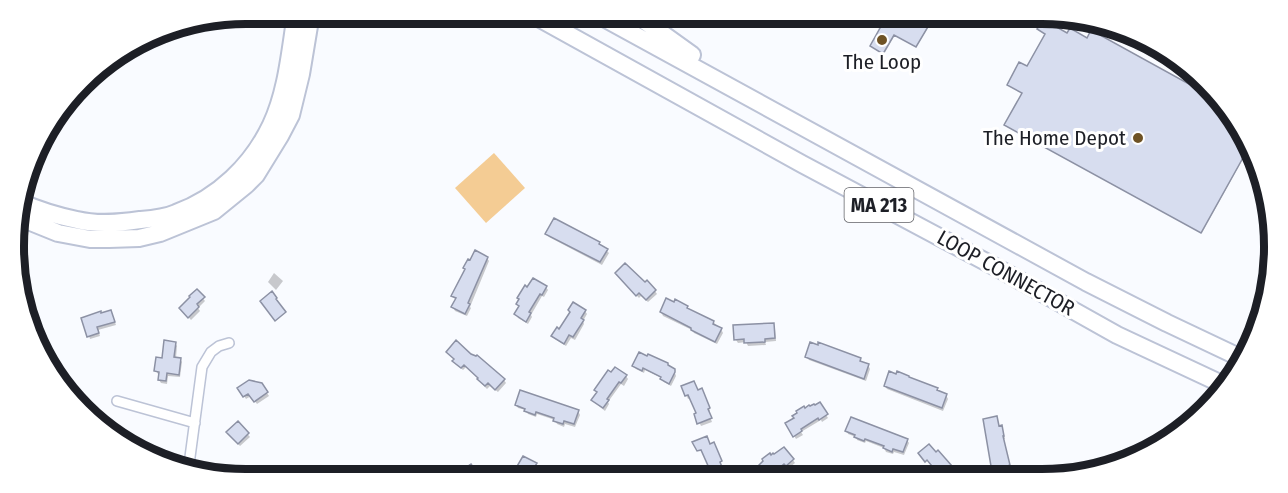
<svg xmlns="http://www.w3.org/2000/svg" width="1288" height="493" viewBox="0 0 1288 493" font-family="'Fira Sans Condensed',sans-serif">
<rect width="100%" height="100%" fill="#f9fbff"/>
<!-- green -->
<path fill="#f4cc94" d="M 494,153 L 525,188 L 486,223 L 455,188 Z"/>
<!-- shadow -->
<path fill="#0003" d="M 865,19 L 933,20 L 916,47 L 895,35 L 884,54 L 872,47 L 881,28 Z
M 1068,35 L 1207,96 L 1210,92 L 1243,130 L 1249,148 L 1202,233 L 1007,126 L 1023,94 L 1009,85 Z
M 547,234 L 599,243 L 609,253 L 602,265 L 549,237 Z
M 487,258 L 489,261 L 470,307 L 471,308 L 467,316 L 455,311 L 453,307 L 456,300 L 453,296 Z
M 274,273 L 283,281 L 276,290 L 268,282 Z
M 619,277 L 645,284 L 655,291 L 657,294 L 648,302 L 641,296 L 639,298 Z
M 546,287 L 548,290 L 544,297 L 542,296 L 531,315 L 532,317 L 528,324 L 518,318 L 516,314 Z
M 197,291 L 205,301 L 198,308 L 200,311 L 191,320 L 183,311 Z
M 687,307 L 688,310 L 713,322 L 721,329 L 723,333 L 717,344 L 694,333 L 692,330 L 663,316 L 661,312 Z
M 585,311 L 587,314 L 583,321 L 584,324 L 575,340 L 571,338 L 566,346 L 555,339 L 553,336 Z
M 112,315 L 116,325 L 98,330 L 100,336 L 90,339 L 83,319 Z
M 773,324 L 775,328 L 776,341 L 765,342 L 766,345 L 748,346 L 746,342 L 738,343 L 736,340 Z
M 175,343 L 177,346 L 176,358 L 180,359 L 182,362 L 180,377 L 168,376 L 167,384 L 161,383 L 159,380 L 160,374 L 158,374 L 156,371 Z
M 448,352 L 470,355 L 504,380 L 506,383 L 498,392 L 490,386 L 487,389 L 481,383 L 480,379 L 466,367 L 463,370 L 456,364 L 455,360 Z
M 807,357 L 860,359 L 862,363 L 868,365 L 870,369 L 866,381 L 809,360 Z
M 634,366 L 674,370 L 676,376 L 671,386 L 664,382 L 662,378 L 645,370 L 644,373 L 636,369 Z
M 611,374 L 626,376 L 628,379 L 624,386 L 621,384 L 608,402 L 609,404 L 605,411 L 595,403 L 593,400 Z
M 261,384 L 269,396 L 257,404 L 251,396 L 246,399 L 239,388 Z
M 885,386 L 937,389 L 939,393 L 946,395 L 948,399 L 943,411 L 887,389 Z
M 683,387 L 703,393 L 710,411 L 708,412 L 712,422 L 701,426 L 696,415 L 698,414 L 691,398 L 688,399 Z
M 66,388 L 75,390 L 77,393 L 76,400 L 65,389 Z
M 819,404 L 828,418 L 822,422 L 821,420 L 801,432 L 803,435 L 796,439 L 787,424 L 809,408 Z
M 516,405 L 578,411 L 580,415 L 575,427 L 565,424 L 564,427 L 557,424 L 555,420 L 537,414 L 536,417 L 528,414 L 526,410 L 518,408 Z
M 997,418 L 1000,428 L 1001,427 L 1003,430 L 1005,439 L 1004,439 L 1010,469 L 1008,469 L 1010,478 L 995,478 Z
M 238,423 L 250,437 L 240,446 L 230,435 Z
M 847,431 L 907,440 L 909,443 L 904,455 L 894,452 L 893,454 L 886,452 L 884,448 L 866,441 L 865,443 L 857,440 L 856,437 L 848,434 Z
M 793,460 L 795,463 L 789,468 L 787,466 L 772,478 L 758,478 L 754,473 Z
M 536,464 L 538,468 L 532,478 L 520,471 L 518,468 Z
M 231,468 L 241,479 L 223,476 Z"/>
<!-- building -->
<path fill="#d7ddef" stroke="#8c91a4" stroke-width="1.5" d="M 865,19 L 932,20 L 916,47 L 894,35 L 883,54 L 870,46 L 880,28 Z
M 1042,21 L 1046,21 L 1067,33 L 1070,28 L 1087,38 L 1091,30 L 1207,94 L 1209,91 L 1243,130 L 1249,147 L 1201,233 L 1004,125 L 1022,93 L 1007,85 L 1019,62 L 1027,66 L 1045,34 L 1037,29 Z
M 554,218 L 600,242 L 599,244 L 608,249 L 600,262 L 545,234 Z
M 475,250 L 488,257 L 468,303 L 470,304 L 465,314 L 451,307 L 456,298 L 451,296 L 465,269 L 463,268 L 468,259 L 470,260 Z
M 625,263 L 645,282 L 647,280 L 656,290 L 646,300 L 639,293 L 636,296 L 615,273 Z
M 533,278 L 547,286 L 542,295 L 540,294 L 529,312 L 531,313 L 526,322 L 514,314 L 519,306 L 516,304 L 519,299 L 517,298 L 525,285 L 527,287 Z
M 197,289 L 205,297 L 197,304 L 199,307 L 188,318 L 179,308 L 190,297 L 189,296 Z
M 272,291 L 277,298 L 276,299 L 286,312 L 275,321 L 260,301 Z
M 666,298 L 674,302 L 675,299 L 688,306 L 687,308 L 714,321 L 713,324 L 722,328 L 715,342 L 691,330 L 691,328 L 660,312 Z
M 573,302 L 586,310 L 581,318 L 584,320 L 573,337 L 569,335 L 564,344 L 551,336 L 557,327 L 559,329 L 570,312 L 568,310 Z
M 111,310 L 115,322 L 97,327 L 99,333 L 87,337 L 81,318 L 101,311 L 101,313 Z
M 774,323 L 775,338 L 765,339 L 765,342 L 744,343 L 744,339 L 734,340 L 733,325 Z
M 164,340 L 176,342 L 174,357 L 181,358 L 179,375 L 167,373 L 166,381 L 158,380 L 159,372 L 154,371 L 156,357 L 162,358 Z
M 456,340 L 471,354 L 476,356 L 477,355 L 505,379 L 495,390 L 488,383 L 485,386 L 477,379 L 478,378 L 464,365 L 461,368 L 452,361 L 454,359 L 446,352 Z
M 810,342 L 818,345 L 818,342 L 861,358 L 860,361 L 869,364 L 864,379 L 805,357 Z
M 639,352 L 647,356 L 648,354 L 668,363 L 668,365 L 675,369 L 675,372 L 669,384 L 660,379 L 661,377 L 643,368 L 642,371 L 632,366 Z
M 615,367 L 627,375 L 621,383 L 619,382 L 607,399 L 609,400 L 603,408 L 591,400 L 597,392 L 594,390 L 608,370 L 611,372 Z
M 889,371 L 896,374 L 897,371 L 909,376 L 909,377 L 938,388 L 937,390 L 947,394 L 942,408 L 884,386 Z
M 249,380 L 262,383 L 268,392 L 254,402 L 248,394 L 243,397 L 237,388 Z
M 694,381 L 698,390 L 702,388 L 710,408 L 708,409 L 712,418 L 697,424 L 694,414 L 696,413 L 688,395 L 685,396 L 681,386 Z
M 520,390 L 579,410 L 574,424 L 564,421 L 563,424 L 553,421 L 554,418 L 536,412 L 535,415 L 524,411 L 525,409 L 515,405 Z
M 820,402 L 828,414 L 819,420 L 818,418 L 801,429 L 802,431 L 793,437 L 785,423 L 794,418 L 792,416 L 797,413 L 796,411 L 804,406 L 805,408 L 809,405 L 810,406 L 814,404 L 815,405 Z
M 997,416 L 999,426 L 1002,425 L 1004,436 L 1003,436 L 1010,465 L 1007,466 L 1009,476 L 993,478 L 983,419 Z
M 851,417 L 908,439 L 903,452 L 893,449 L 892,452 L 883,448 L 884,446 L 865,439 L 864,441 L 854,437 L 855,435 L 845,431 Z
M 238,421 L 249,433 L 238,444 L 226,432 Z
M 707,436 L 710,444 L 714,442 L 722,461 L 720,462 L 724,472 L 711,478 L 707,469 L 709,468 L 701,450 L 697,451 L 692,442 Z
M 929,444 L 936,452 L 938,450 L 952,466 L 950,468 L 958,478 L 942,478 L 927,460 L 925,462 L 918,453 Z
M 784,447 L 794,459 L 786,466 L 784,464 L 767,478 L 757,478 L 752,473 L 760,466 L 759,465 L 763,461 L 762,459 L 770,453 L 771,455 L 773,453 L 774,454 Z
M 523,456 L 537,463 L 530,475 L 516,468 Z
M 471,464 L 478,474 L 472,479 L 449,479 Z"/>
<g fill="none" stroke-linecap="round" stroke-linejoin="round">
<!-- street casing -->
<g stroke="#bcc3d6" stroke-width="12">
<path id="street" d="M 117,401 L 195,423
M 188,472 L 202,367 L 211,352 L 219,346 L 229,343"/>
</g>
<!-- highway casing -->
<g stroke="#bcc3d6" stroke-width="20">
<path id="highway" d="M 535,16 L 802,164 L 1001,270 L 1117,335 L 1226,386
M 602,17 L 1086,282 L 1167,323 L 1243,359
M 639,17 L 692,55
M 20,202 C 38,210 57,216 77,220 C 98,225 119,223 140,220 C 152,219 165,218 176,213 C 218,198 252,165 271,125 C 287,91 290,51 296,14
M 16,216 L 58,233 L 90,239 L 109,239 L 139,238 L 160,233 L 214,211 L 246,185 L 256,175 L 280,136 L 291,115 L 301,74 L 311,14"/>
</g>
<!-- street -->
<use href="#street" stroke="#fff" stroke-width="9"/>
<!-- highway -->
<use href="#highway" stroke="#fff" stroke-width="16"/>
</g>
<!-- markers -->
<g fill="#6e5225" stroke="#fff" stroke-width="2">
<circle cx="882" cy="40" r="6"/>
<circle cx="1138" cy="138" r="6"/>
</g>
<g text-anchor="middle" stroke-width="6" stroke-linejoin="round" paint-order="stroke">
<!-- shield labels -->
<rect fill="#fff" stroke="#616267" stroke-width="1.5" x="844.5" y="188" width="69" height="34" rx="4.5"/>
<g font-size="20" font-weight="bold" fill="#1d1f26">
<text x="879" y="212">MA 213</text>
</g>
<!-- poi labels -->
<g font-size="21" fill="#1d1f26" stroke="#fff">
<text x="882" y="69">The Loop</text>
<text x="1126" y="145" text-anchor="end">The Home Depot</text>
</g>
<!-- street labels -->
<g font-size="21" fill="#1d1f26" stroke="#fff">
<text transform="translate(1006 273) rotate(29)" y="7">LOOP CONNECTOR</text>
</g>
</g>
<!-- crop -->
<path d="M0 0H1288V493H0ZM246 24H1042A222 222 0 0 1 1264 246V247A222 222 0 0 1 1042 469H246A222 222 0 0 1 24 247V246A222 222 0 0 1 246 24Z" fill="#fff" fill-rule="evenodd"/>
<path fill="none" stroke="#1d1f26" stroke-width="8" d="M246 24H1042A222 222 0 0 1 1264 246V247A222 222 0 0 1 1042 469H246A222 222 0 0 1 24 247V246A222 222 0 0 1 246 24Z"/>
</svg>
